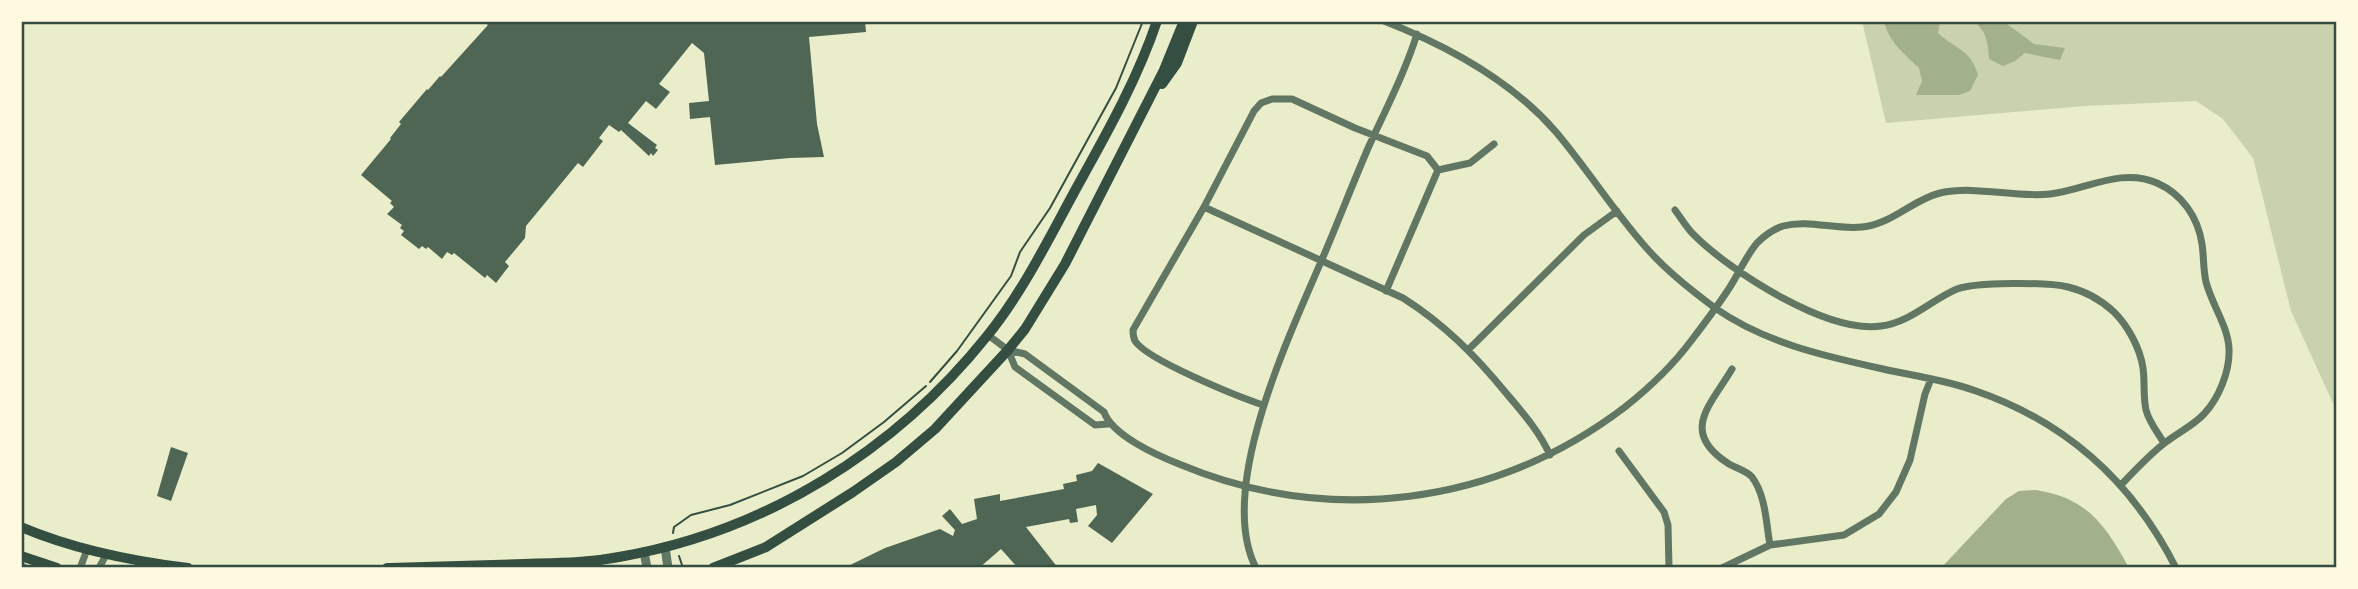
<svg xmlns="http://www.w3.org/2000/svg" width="2358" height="589" viewBox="0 0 2358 589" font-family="Helvetica,sans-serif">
<rect width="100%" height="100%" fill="#e9edc9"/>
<!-- green -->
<path fill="#cad2ad" d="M 1862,21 L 2337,21 L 2337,412 L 2291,311 L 2253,158 L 2223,119 L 2196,101 L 2085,106 L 1886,123 Z"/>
<!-- water -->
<path fill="#a3b18a" d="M 1884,21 L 1940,21 L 1938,33 C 1956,50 1971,49 1978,75 L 1970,91 L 1959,95 L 1916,95 L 1922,81 L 1919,68 C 1905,55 1888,41 1884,21 Z
M 1973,21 L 2003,21 L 2034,44 L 2065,48 L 2060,60 L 2025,53 L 2015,61 L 2003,66 L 1989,59 C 1988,43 1987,31 1973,21 Z
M 2036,490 C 2087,498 2105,524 2129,568 L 1941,568 L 2006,499 L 2019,491 Z"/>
<!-- building -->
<path fill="#4f6655" d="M 483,21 L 865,21 L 866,32 L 809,37 L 817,124 L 824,157 L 790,158 L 715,165 L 710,117 L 690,119 L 689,103 L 709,101 L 704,53 L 692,43 L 659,84 L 670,92 L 656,109 L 646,101 L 628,123 L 657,145 L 655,148 L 658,150 L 653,156 L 651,153 L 649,156 L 621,130 L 619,132 L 609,125 L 599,138 L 603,141 L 583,167 L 578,163 L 526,226 L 525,238 L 505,262 L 509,266 L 496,283 L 487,275 L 485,278 L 454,253 L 452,255 L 447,252 L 442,259 L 428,247 L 426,249 L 422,246 L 419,249 L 401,235 L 404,231 L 400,228 L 402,225 L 387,214 L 394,207 L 390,203 L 392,201 L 361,175 L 391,139 L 390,138 L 401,124 L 399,122 L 427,89 L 428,90 L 440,76 L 441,77 L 488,25 Z
M 171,447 L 188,453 L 171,501 L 157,496 Z
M 1098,463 L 1153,494 L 1112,543 L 1088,526 L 1097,515 L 1096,505 L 1076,509 L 1078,522 L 1070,523 L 1069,519 L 1026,527 L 1058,568 L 1018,568 L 1001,549 L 979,568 L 844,568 L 885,548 L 940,529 L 953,536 L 955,530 L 942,516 L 950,509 L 962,524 L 977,519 L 974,499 L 1000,494 L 1000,501 L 1064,489 L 1063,484 L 1077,481 L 1076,475 L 1092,471 Z"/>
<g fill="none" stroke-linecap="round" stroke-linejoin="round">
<!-- path -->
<path stroke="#344e41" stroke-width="2" d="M 930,382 L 957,351 L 1011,276 L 1020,252 L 1050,208 L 1116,88 L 1143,21
M 673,533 L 674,527 L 691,515 L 730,505 L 803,476 L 842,453 L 884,422 L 926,386
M 679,556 L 683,568"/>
<!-- minor -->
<path stroke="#617663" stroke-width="7" d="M 1384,21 C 1448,46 1511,80 1556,132 C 1589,171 1616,215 1651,253 C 1670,274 1692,291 1715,308 C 1765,343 1824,356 1883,369 C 1914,376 1946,380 1976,391 C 2066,422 2133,483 2176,568
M 1438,170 L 1470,163 L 1494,144
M 1204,207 L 1403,298 C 1444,324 1475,355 1506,393 C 1523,413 1539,431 1550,455
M 1675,210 C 1681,218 1687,228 1694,235 C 1731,272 1828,334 1881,326 C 1909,323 1931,300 1957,289 C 1975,282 2048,282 2068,287 C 2085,291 2101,300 2114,312 C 2128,326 2140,348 2143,368 C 2145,382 2143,397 2146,410 C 2149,422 2158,433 2164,443
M 988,335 L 1008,350 L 1025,354 L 1104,412 C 1112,435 1156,455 1179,464 C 1329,527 1495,506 1625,407 C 1649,388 1673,365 1691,341 C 1704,324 1717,307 1728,290 C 1738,275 1746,256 1757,243 C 1764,236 1774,229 1783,226 C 1808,219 1836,230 1862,227 C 1892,224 1912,200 1940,193 C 1976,185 2014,198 2050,194 C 2086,190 2121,167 2157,183 C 2182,194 2198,217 2202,244 C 2204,257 2203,269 2206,282 C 2212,305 2228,326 2229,349 C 2230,371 2219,398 2204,414 C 2194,425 2179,432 2166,442 C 2150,454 2135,470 2121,485
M 1008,350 L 1015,367 L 1095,425 L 1108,424
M 1468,350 L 1584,235 L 1617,211
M 1732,369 C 1710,406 1679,432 1729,464 C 1736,468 1747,471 1752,477 C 1766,496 1766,523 1770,545
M 1263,405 C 1239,397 1147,360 1135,341 C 1133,337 1133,335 1133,330 L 1204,207 L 1254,111 L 1261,103 L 1272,99 L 1292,99 L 1355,128 L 1427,156 L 1438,170 L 1386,291
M 1619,451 L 1664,512 L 1668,525 L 1669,568
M 21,566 L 26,568
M 80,568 L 87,550
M 99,568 L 106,555
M 1256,568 C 1216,490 1288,339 1320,264 C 1337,225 1352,185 1369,146 C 1386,109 1405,72 1417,34
M 1722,568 L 1770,545 L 1844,535 L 1879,514 L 1896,492 L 1910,460 L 1925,394 L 1931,379"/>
<!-- tertiary -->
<path stroke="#617663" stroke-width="9" d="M 665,547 L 668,568
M 644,552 L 647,568"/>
<!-- secondary -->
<path stroke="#344e41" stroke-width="10" d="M 1162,84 L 1177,63 L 1193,21
M 21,527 C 75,550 131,561 188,568
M 21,556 L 57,568
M 387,568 C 433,567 479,565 524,564 C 556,563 588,563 619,557 C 765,532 895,451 987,336 C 1023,292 1049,238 1077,187 C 1107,133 1137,80 1157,21
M 713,568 L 766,547 L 853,492 L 896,462 L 935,429 L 1008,350 L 1025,329 L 1065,264 L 1164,70 L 1184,21"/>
</g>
<!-- border -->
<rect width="2358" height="589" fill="none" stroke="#fefae0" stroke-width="46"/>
<rect x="23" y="23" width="2312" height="543" fill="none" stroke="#344e41" stroke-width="2.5"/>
</svg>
